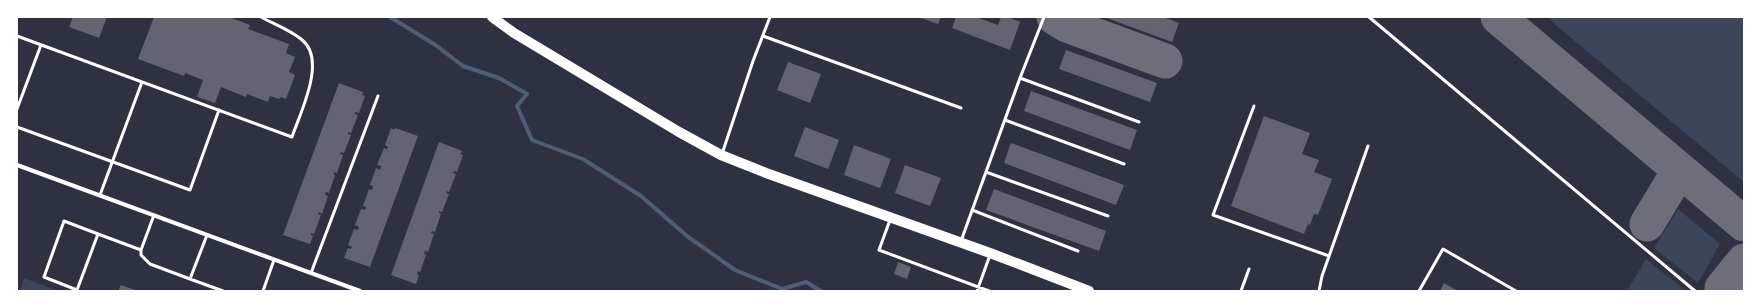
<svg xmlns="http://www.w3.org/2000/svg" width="1761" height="308" viewBox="0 0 1761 308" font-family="Signika,sans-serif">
<rect width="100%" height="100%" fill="#2d3142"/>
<!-- green -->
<path fill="#3c4559" d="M 1548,17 L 1744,17 L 1744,182 L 1558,27 Z
M 1678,209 L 1720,244 L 1698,283 L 1654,248 Z
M 1646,259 L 1686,291 L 1627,291 Z
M 24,278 L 59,291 L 20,291 Z"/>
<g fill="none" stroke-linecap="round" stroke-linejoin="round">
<!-- stream -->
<path stroke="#4f5d75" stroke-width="4" d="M 390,17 L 434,44 L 463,66 L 499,78 L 527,94 L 517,106 L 532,140 L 583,159 L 641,196 L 687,236 L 735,270 L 782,289 L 806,282 L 821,291"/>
<!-- taxiway -->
<path stroke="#6c6f7a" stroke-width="35" d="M 1054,17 L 1067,25 L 1165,61
M 1498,17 L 1744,224
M 1647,224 L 1679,171
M 1722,288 L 1744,261"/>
</g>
<!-- building -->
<path fill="#626471" d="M 73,17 L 107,17 L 99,38 L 69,27 Z
M 154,17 L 229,17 L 250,25 L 248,29 L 289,44 L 286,53 L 295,57 L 289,72 L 295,75 L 286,99 L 281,97 L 279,99 L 270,96 L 268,102 L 247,94 L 246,97 L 221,87 L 215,103 L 197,97 L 203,80 L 185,73 L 184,76 L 138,59 Z
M 918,17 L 941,17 L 938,24 Z
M 956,17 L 976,17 L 998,25 L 1001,17 L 1008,17 L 1020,22 L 1010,50 L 952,28 Z
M 1104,17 L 1163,17 L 1179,23 L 1172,42 Z
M 1066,50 L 1157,83 L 1150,102 L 1059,69 Z
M 788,62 L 821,74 L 810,103 L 777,90 Z
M 339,83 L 363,92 L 362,95 L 365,96 L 359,113 L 355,112 L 355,114 L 358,115 L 351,133 L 348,132 L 348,134 L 351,135 L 344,153 L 341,152 L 340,154 L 343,155 L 337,173 L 334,172 L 333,174 L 335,175 L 329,193 L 326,192 L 325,195 L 328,196 L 322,214 L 319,212 L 318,214 L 321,215 L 314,234 L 311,233 L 311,235 L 313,236 L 310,244 L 283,235 Z
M 1031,91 L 1137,130 L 1130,150 L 1024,111 Z
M 1264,116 L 1310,133 L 1302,154 L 1319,160 L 1314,172 L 1332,179 L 1318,215 L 1314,214 L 1310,225 L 1308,224 L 1304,234 L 1231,206 Z
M 805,127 L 839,140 L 828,169 L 794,156 Z
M 391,128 L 394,130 L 395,128 L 418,136 L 370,267 L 344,258 L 348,248 L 351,249 L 352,247 L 348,245 L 354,229 L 358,230 L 359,227 L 355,225 L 361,209 L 365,210 L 366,207 L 363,206 L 369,189 L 372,190 L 373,186 L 370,185 L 376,168 L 380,170 L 381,166 L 377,165 L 384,148 L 387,149 L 388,147 L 385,145 Z
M 439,142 L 462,151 L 460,154 L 463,155 L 457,172 L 454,171 L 453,173 L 456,174 L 449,192 L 447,191 L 446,193 L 449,194 L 442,212 L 439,211 L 439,213 L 441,214 L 435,232 L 432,231 L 431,233 L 434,234 L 428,252 L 425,251 L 424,254 L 426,255 L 420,272 L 418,271 L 417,274 L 419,275 L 416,284 L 391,275 Z
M 1011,143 L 1124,185 L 1116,205 L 1004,163 Z
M 854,145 L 891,159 L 880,188 L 844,175 Z
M 905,165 L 941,178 L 930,206 L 895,193 Z
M 994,189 L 1106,231 L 1099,251 L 986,210 Z
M 898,262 L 911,267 L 907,279 L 894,274 Z
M 1444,283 L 1458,291 L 1440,291 Z
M 121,285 L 138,291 L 118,291 Z"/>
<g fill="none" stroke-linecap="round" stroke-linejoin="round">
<!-- service -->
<path stroke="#fff" stroke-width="3" d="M 1369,17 L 1695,291
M 17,36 L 292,137 C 300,113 328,59 301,39 C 290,30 274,24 261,17
M 763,36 L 961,108
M 1020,78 L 1044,17
M 1254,106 L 1213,215 L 1329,256
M 17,109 L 41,45
M 1005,120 L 1124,164
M 17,127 L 190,190 L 219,110
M 722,154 L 753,61 L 770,17
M 986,172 L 1108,216
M 100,195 L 142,82
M 972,210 L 1078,251
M 154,215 L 141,250 L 141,255 L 150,264 L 190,279 L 207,235
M 890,220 L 879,250 L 989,291
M 64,221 L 98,234 L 77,290 L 44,277 Z
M 98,234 L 141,250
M 961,241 L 1020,78 L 1139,122
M 311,273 L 378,96
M 190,279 L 223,291
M 263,291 L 274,260
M 977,291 L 990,255
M 1241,291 L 1249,269
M 1319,291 L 1322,276 L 1368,146
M 1419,291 L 1443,249 L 1516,291"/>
<!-- minor -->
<path stroke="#fff" stroke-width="4" d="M 17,165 L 360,291"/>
<!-- primary -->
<path stroke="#fff" stroke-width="10" d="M 492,17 L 514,33 L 679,132 L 721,155 L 766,173 L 990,253 L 1089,291"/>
</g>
<!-- border -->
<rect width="1761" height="308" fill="none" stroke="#ffffff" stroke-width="36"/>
</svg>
